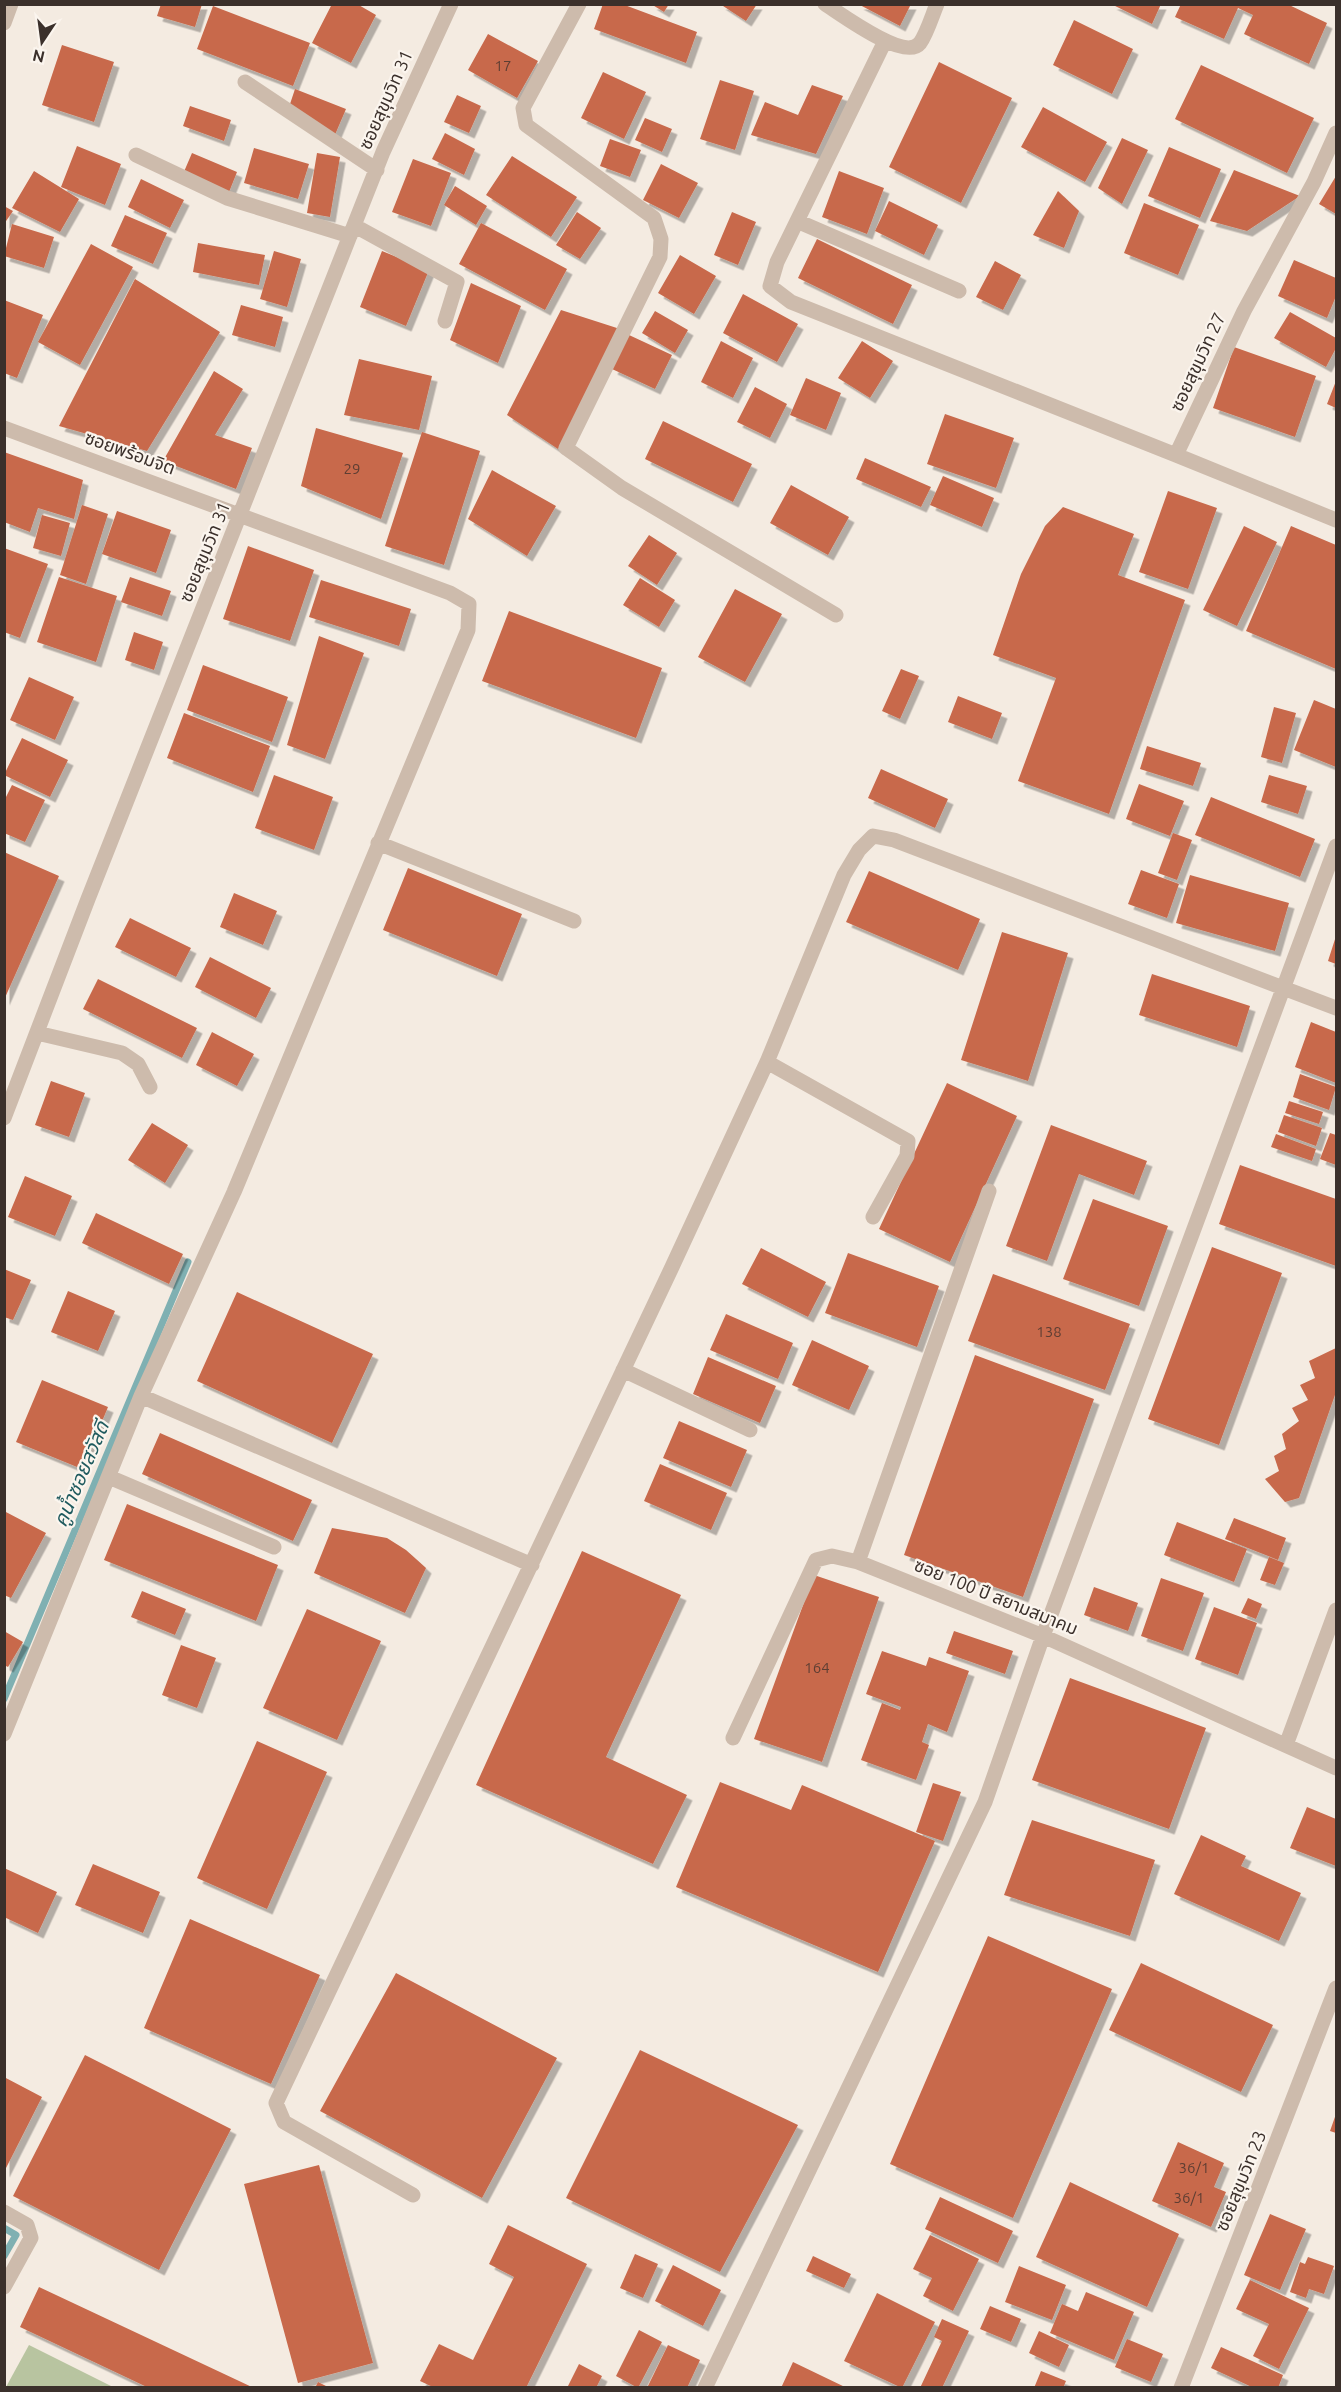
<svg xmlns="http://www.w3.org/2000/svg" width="1341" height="2392" viewBox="0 0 1341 2392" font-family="Ubuntu,'Noto Sans Thai',sans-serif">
<defs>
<filter id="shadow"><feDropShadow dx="5.5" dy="5.5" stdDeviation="0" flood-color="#0004"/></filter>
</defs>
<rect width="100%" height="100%" fill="#f4ebe1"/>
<!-- green -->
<path fill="#b8c4a0" d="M 29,2345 L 113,2387 L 6,2387 Z"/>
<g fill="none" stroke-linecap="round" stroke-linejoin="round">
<!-- stream -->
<path stroke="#7fb0b2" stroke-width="7" d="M 4,1699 L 188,1262
M 4,2228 L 16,2235 L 4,2256"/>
</g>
<!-- building -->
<path fill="#c8694b" filter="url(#shadow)" d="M 161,4 L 202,4 L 195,27 L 157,16 Z
M 332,4 L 357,4 L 376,15 L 351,63 L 312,43 Z
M 603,4 L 622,4 L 697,32 L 686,63 L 594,29 Z
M 651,4 L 669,4 L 664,12 Z
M 720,4 L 757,4 L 746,21 Z
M 858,4 L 911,4 L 900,26 Z
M 1111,4 L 1161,4 L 1152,24 Z
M 1181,4 L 1287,4 L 1327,23 L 1309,64 L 1244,34 L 1253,15 L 1238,8 L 1224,39 L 1175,17 Z
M 213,6 L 310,43 L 293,86 L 197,49 Z
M 1074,20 L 1133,49 L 1112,94 L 1053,65 Z
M 488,34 L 538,61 L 517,98 L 468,70 Z
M 62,45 L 114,62 L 94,122 L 42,105 Z
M 939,62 L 1012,98 L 961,203 L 889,167 Z
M 1201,65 L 1314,118 L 1287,173 L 1175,119 Z
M 603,72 L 646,92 L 624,139 L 581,118 Z
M 720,80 L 754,91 L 735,150 L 700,139 Z
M 812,85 L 843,96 L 816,154 L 751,135 L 765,102 L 798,115 Z
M 295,89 L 346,109 L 334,137 L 289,107 Z
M 457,95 L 481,106 L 469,133 L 444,122 Z
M 190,106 L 231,120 L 224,141 L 183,126 Z
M 1043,107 L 1107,142 L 1085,182 L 1021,147 Z
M 645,118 L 672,129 L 662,152 L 635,140 Z
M 445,133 L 475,149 L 464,175 L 432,159 Z
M 1122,138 L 1148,150 L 1122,204 L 1098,188 Z
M 610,139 L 641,150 L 630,177 L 600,166 Z
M 77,146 L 121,164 L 105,205 L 61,187 Z
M 1169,147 L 1221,169 L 1200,218 L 1148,196 Z
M 254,148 L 309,164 L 298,199 L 244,183 Z
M 192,153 L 237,172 L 229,192 L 183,174 Z
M 317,153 L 340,157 L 330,217 L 307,213 Z
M 512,156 L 577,197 L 551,237 L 486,195 Z
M 413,159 L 451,173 L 431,226 L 392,212 Z
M 661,164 L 698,183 L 679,218 L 643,200 Z
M 1234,170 L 1300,196 L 1247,231 L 1210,221 Z
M 34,171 L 79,199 L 60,232 L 12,208 Z
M 839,171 L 884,188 L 867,234 L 822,217 Z
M 1336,176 L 1336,214 L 1319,204 Z
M 141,179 L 184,200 L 170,228 L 128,207 Z
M 455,186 L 487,206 L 476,225 L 444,205 Z
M 1058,191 L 1079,211 L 1064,248 L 1033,235 Z
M 889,201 L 938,225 L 924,255 L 875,231 Z
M 1144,203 L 1199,225 L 1178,275 L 1124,253 Z
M 4,206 L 13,211 L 4,224 Z
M 577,212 L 601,228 L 580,259 L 556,245 Z
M 732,212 L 756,222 L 738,265 L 714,255 Z
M 125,215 L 167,233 L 153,264 L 111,246 Z
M 481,223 L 567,269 L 545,310 L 459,264 Z
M 12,224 L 54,237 L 44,268 L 4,256 Z
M 817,239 L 912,285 L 893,324 L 798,278 Z
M 198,243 L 265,255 L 259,285 L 193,272 Z
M 91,244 L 133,267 L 80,365 L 38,342 Z
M 274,251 L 301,259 L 287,307 L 260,299 Z
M 382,251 L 429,270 L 406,326 L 360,307 Z
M 680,255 L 716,276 L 694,314 L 658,293 Z
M 1294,260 L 1336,278 L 1336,296 L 1327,318 L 1278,296 Z
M 995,261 L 1021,275 L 1003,310 L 976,297 Z
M 135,279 L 220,332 L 147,451 L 59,426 Z
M 471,283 L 521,306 L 498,363 L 450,340 Z
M 743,294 L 798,324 L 777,362 L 723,333 Z
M 4,300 L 43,315 L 17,378 L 4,373 Z
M 241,305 L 283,317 L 275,347 L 232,335 Z
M 561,310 L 620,329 L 558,449 L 507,415 Z
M 655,311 L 688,330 L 675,353 L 642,333 Z
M 1290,312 L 1336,338 L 1336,348 L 1326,367 L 1274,338 Z
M 629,335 L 672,355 L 655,389 L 612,369 Z
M 721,341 L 753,358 L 733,398 L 701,382 Z
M 862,341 L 893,361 L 870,398 L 838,378 Z
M 1234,347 L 1316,376 L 1295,437 L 1213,408 Z
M 359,359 L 432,376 L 419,430 L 344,415 Z
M 214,371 L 243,389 L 215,435 L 252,448 L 236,489 L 163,461 Z
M 806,378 L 841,393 L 826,430 L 790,415 Z
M 1336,381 L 1336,408 L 1327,404 Z
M 755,387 L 787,404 L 770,438 L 737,422 Z
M 945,414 L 1014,438 L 996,488 L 927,464 Z
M 663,421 L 752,464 L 733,502 L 645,459 Z
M 316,428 L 403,453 L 381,519 L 301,486 Z
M 422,432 L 480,451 L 444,565 L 385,546 Z
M 4,452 L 83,480 L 74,519 L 38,508 L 30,532 L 4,522 Z
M 865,458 L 931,487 L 921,507 L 856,479 Z
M 492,470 L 556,506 L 527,556 L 468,519 Z
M 943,476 L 994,498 L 982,527 L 930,505 Z
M 791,485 L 849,517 L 828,555 L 770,523 Z
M 1168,491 L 1217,508 L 1188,589 L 1139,572 Z
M 82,505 L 108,514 L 86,584 L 60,575 Z
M 1063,507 L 1134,534 L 1118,575 L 1185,600 L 1109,814 L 1018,781 L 1056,678 L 993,655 L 1021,574 L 1045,526 Z
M 117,511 L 171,530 L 156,573 L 102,554 Z
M 42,515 L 70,523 L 61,556 L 33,548 Z
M 1244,526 L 1277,542 L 1237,626 L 1203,610 Z
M 1291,526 L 1336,545 L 1336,669 L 1246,631 Z
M 649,535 L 677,553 L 657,585 L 628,566 Z
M 248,546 L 314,570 L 290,641 L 223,619 Z
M 4,548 L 48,564 L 20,638 L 4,632 Z
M 59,577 L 117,596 L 96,662 L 37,642 Z
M 130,577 L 171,591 L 162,616 L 121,602 Z
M 640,578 L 675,600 L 659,627 L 623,605 Z
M 321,580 L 411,609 L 399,646 L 309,617 Z
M 735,589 L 782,614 L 745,682 L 698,657 Z
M 509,611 L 662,668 L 636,738 L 482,681 Z
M 134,632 L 163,642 L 154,670 L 125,660 Z
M 319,636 L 364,653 L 325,759 L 287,745 Z
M 203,665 L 288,697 L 272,742 L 187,710 Z
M 901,669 L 919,676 L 900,719 L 882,711 Z
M 29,677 L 74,697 L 55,740 L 10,720 Z
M 958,696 L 1002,713 L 992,739 L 948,722 Z
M 1314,700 L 1336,709 L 1336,767 L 1294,750 Z
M 1274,707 L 1296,713 L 1282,763 L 1261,757 Z
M 184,713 L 270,746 L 253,792 L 167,758 Z
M 22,738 L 68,760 L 50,797 L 4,775 Z
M 1147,746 L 1201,763 L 1193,786 L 1140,769 Z
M 881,769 L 948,799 L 935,828 L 868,798 Z
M 274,775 L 333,797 L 314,850 L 255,828 Z
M 1269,775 L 1307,786 L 1298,814 L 1261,802 Z
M 1139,784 L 1184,801 L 1170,836 L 1126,819 Z
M 12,785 L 45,800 L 25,842 L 4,833 L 4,801 Z
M 1211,797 L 1315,839 L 1300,877 L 1195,835 Z
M 1173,833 L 1192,840 L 1177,880 L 1158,873 Z
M 4,852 L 59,876 L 4,1000 Z
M 408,868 L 522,914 L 497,976 L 383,930 Z
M 1141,870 L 1179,884 L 1167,918 L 1128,904 Z
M 869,871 L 980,919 L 958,970 L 846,922 Z
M 1190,875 L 1289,903 L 1275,951 L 1176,923 Z
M 234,893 L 277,911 L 263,945 L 220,927 Z
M 130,918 L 191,948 L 176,977 L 115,947 Z
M 1002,932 L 1068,953 L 1028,1081 L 961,1060 Z
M 1336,936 L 1336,964 L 1328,961 Z
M 210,957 L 271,988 L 256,1018 L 195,987 Z
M 1152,974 L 1250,1006 L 1237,1047 L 1139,1015 Z
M 98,979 L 197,1028 L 182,1058 L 83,1009 Z
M 1311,1022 L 1336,1032 L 1336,1083 L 1295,1067 Z
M 212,1032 L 254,1054 L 237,1086 L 196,1065 Z
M 1300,1074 L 1336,1087 L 1329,1110 L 1293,1097 Z
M 51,1081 L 85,1093 L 69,1137 L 35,1125 Z
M 947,1083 L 1017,1116 L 950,1262 L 879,1229 Z
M 1289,1101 L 1323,1112 L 1319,1124 L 1285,1113 Z
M 1284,1115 L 1322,1128 L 1316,1146 L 1278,1132 Z
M 152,1123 L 188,1145 L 165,1183 L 128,1160 Z
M 1051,1125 L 1147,1161 L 1134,1195 L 1079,1174 L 1047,1261 L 1006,1246 Z
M 1330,1133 L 1336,1135 L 1336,1165 L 1320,1159 Z
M 1276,1134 L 1316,1149 L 1312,1161 L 1271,1147 Z
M 1240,1165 L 1336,1199 L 1336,1266 L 1219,1224 Z
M 25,1176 L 72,1196 L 55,1236 L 8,1217 Z
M 1093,1199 L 1168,1226 L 1139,1306 L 1063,1279 Z
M 96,1213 L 183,1254 L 169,1284 L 82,1243 Z
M 1212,1247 L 1282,1273 L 1219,1445 L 1148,1419 Z
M 761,1248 L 826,1282 L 808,1317 L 742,1284 Z
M 848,1253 L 939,1286 L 917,1347 L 825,1313 Z
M 4,1269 L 31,1280 L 13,1320 L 4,1317 Z
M 993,1274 L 1130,1324 L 1105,1390 L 968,1341 Z
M 68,1291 L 115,1311 L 98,1351 L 51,1332 Z
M 237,1292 L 373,1354 L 332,1443 L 197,1381 Z
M 726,1314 L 793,1343 L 778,1379 L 710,1350 Z
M 812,1340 L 869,1366 L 849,1410 L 792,1385 Z
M 1336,1348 L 1336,1392 L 1299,1498 L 1285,1502 L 1265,1479 L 1279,1471 L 1274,1456 L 1286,1449 L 1282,1434 L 1299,1421 L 1292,1408 L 1308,1400 L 1300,1385 L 1315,1378 L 1309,1361 Z
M 975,1355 L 1094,1399 L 1023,1597 L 904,1555 Z
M 708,1357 L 776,1386 L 760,1423 L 693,1394 Z
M 42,1380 L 108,1407 L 82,1469 L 16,1442 Z
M 679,1421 L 747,1450 L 731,1487 L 663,1458 Z
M 160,1433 L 312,1500 L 293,1541 L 142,1474 Z
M 660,1464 L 727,1493 L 711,1530 L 644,1501 Z
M 127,1504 L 278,1565 L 256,1621 L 104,1560 Z
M 4,1511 L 46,1533 L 11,1598 L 4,1595 Z
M 1234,1518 L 1286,1538 L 1278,1560 L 1225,1539 Z
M 1177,1522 L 1247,1549 L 1234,1582 L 1164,1555 Z
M 332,1528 L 387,1538 L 406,1550 L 426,1568 L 405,1613 L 314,1573 Z
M 582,1551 L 681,1595 L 606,1757 L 687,1795 L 653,1864 L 476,1785 Z
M 1269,1557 L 1284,1563 L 1275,1585 L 1260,1580 Z
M 814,1575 L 879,1597 L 822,1762 L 754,1739 Z
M 1161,1578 L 1204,1593 L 1183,1651 L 1141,1636 Z
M 1094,1587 L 1138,1603 L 1128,1631 L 1084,1615 Z
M 142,1591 L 186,1609 L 175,1635 L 131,1617 Z
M 1248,1598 L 1262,1604 L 1256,1619 L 1241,1613 Z
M 1214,1607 L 1257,1623 L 1238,1675 L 1195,1659 Z
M 307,1609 L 381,1641 L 337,1740 L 263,1708 Z
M 4,1631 L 23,1642 L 8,1667 L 4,1665 Z
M 954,1631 L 1013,1651 L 1005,1674 L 946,1653 Z
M 181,1645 L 216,1658 L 197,1708 L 162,1695 Z
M 882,1651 L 926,1666 L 929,1657 L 969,1671 L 947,1732 L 928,1724 L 922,1742 L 929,1745 L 916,1780 L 861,1760 L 882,1703 L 900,1710 L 901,1707 L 866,1694 Z
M 1070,1678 L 1206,1728 L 1169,1829 L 1032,1780 Z
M 257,1741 L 327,1772 L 267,1909 L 197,1878 Z
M 720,1782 L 791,1810 L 802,1785 L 935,1841 L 878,1972 L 676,1887 Z
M 933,1783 L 961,1792 L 943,1841 L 916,1832 Z
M 1307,1807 L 1336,1819 L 1336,1866 L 1290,1848 Z
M 1032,1820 L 1155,1860 L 1130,1936 L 1004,1895 Z
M 1201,1835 L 1246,1856 L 1241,1866 L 1301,1893 L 1279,1941 L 1174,1894 Z
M 93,1864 L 160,1892 L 143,1933 L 75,1905 Z
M 4,1868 L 57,1892 L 38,1933 L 4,1917 Z
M 190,1919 L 320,1975 L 271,2084 L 144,2028 Z
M 988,1936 L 1112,1989 L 1013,2218 L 890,2164 Z
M 1141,1963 L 1273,2025 L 1241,2092 L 1109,2030 Z
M 396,1973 L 557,2058 L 482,2198 L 320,2111 Z
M 640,2050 L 798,2125 L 720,2272 L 566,2198 Z
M 85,2055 L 231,2129 L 159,2270 L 13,2196 Z
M 4,2077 L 42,2097 L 4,2172 Z
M 1336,2114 L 1336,2133 L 1330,2131 Z
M 1178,2142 L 1224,2163 L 1214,2187 L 1226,2192 L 1211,2227 L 1152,2201 Z
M 319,2165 L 373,2363 L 298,2383 L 244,2184 Z
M 1070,2182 L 1179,2234 L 1147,2307 L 1036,2257 Z
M 940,2197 L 1013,2231 L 998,2263 L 925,2229 Z
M 1270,2214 L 1306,2229 L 1280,2290 L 1244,2275 Z
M 508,2225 L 587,2264 L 526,2388 L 435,2388 L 420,2381 L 439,2344 L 473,2360 L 514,2277 L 489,2264 Z
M 930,2235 L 979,2259 L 953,2311 L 923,2296 L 932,2278 L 913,2269 Z
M 635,2254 L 658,2264 L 643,2298 L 620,2288 Z
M 813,2256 L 851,2274 L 844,2288 L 806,2271 Z
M 1308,2257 L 1334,2266 L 1324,2294 L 1309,2289 L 1306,2298 L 1290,2292 L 1300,2262 L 1305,2264 Z
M 673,2265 L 721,2290 L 703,2326 L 655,2301 Z
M 1019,2266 L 1066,2285 L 1052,2320 L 1005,2302 Z
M 1250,2280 L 1309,2308 L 1279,2369 L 1253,2356 L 1269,2324 L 1236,2309 Z
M 39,2287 L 254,2388 L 149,2388 L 20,2327 Z
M 1086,2292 L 1134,2312 L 1114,2360 L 1050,2333 L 1062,2304 L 1078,2311 Z
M 877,2293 L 935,2322 L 902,2388 L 844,2361 Z
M 990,2306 L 1021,2319 L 1011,2342 L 980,2329 Z
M 942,2319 L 969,2331 L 942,2388 L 920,2388 L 942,2341 L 934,2337 Z
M 639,2330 L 662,2342 L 638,2388 L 616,2376 Z
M 1039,2331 L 1069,2345 L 1059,2367 L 1029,2353 Z
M 1127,2339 L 1163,2354 L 1151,2382 L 1115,2367 Z
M 668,2345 L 700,2360 L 687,2388 L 647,2388 Z
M 1221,2347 L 1283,2375 L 1278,2388 L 1254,2388 L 1211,2368 Z
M 793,2362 L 847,2388 L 781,2388 Z
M 579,2364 L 602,2376 L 596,2388 L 567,2388 Z
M 1041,2371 L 1066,2381 L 1063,2388 L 1034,2388 Z
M 318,2382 L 330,2388 L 315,2388 Z"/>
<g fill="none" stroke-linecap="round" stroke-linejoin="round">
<!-- minor -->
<path stroke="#cdbbac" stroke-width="15" d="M 579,4 L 523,108 L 526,125 L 654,218 L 661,239 L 660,257 L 566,448 L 622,488 L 836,615
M 825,4 C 841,14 905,62 920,43 C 927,33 932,16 937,4
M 4,23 L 11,4
M 885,41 L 777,262 L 770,286 L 791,302 L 1176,455
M 245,82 L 377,170
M 1336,133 L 1314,182 L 1244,311 L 1176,455 L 1336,520
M 136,155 L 227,198 L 350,236
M 797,221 L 959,291
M 355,226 L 457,282 L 445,321
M 4,428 L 450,593 L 469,604 L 468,630 L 234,1192 L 141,1396 L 4,1734
M 378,843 L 574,921
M 37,1033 L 122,1053 L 138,1064 L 150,1087
M 767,1062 L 908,1141 L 907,1156 L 873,1217
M 4,1118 L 88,899 L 383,152 L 451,4
M 623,1370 L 750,1430
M 141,1396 L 532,1565
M 109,1477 L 274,1547
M 858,1562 L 989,1191
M 733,1738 L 816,1560 L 832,1556 L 858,1562 L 1043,1636 L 1336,1768
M 1286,1745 L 1336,1610
M 413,2195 L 284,2122 L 276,2103 L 672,1267 L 767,1062 L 844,875 L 859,850 L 873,836 L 894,840 L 1336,1008
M 4,2212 L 27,2225 L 31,2238 L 4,2287
M 705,2388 L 985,1802 L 1043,1636 L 1336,846
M 1181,2388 L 1336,1988"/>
</g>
<g text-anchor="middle" stroke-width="4.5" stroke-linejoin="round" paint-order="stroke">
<!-- number labels -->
<g font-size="15" fill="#5e3e33">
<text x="503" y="71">17</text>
<text x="352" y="474">29</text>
<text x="1049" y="1337">138</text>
<text x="817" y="1673">164</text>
<text x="1194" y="2173">36/1</text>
<text x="1189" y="2203">36/1</text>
</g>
<!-- street labels -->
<g font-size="18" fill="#3b302b" stroke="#fbf5ee">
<text transform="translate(386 100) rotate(-66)" y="6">ซอยสุขุมวิท 31</text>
<text transform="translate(1198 362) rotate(-65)" y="6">ซอยสุขุมวิท 27</text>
<text transform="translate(130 453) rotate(20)" y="6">ซอยพร้อมจิต</text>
<text transform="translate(205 552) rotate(-68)" y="6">ซอยสุขุมวิท 31</text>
<text transform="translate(996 1597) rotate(22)" y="6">ซอย 100 ปี สยามสมาคม</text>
<text transform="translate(1241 2181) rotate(-68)" y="6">ซอยสุขุมวิท 23</text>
</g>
<!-- water labels -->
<g font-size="20" font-style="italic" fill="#1f5a5e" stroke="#fbf5ee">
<text transform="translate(81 1474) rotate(-67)" y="7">คูน้ำซอยสวัสดี</text>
</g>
</g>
<!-- border -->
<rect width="1341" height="2392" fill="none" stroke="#3b302b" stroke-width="12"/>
<!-- north arrow -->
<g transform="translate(42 42) rotate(193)" stroke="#fbf5ee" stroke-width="4.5" paint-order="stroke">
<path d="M0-4.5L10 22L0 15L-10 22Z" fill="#3b302b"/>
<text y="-9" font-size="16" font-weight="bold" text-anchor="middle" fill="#3b302b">N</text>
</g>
</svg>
